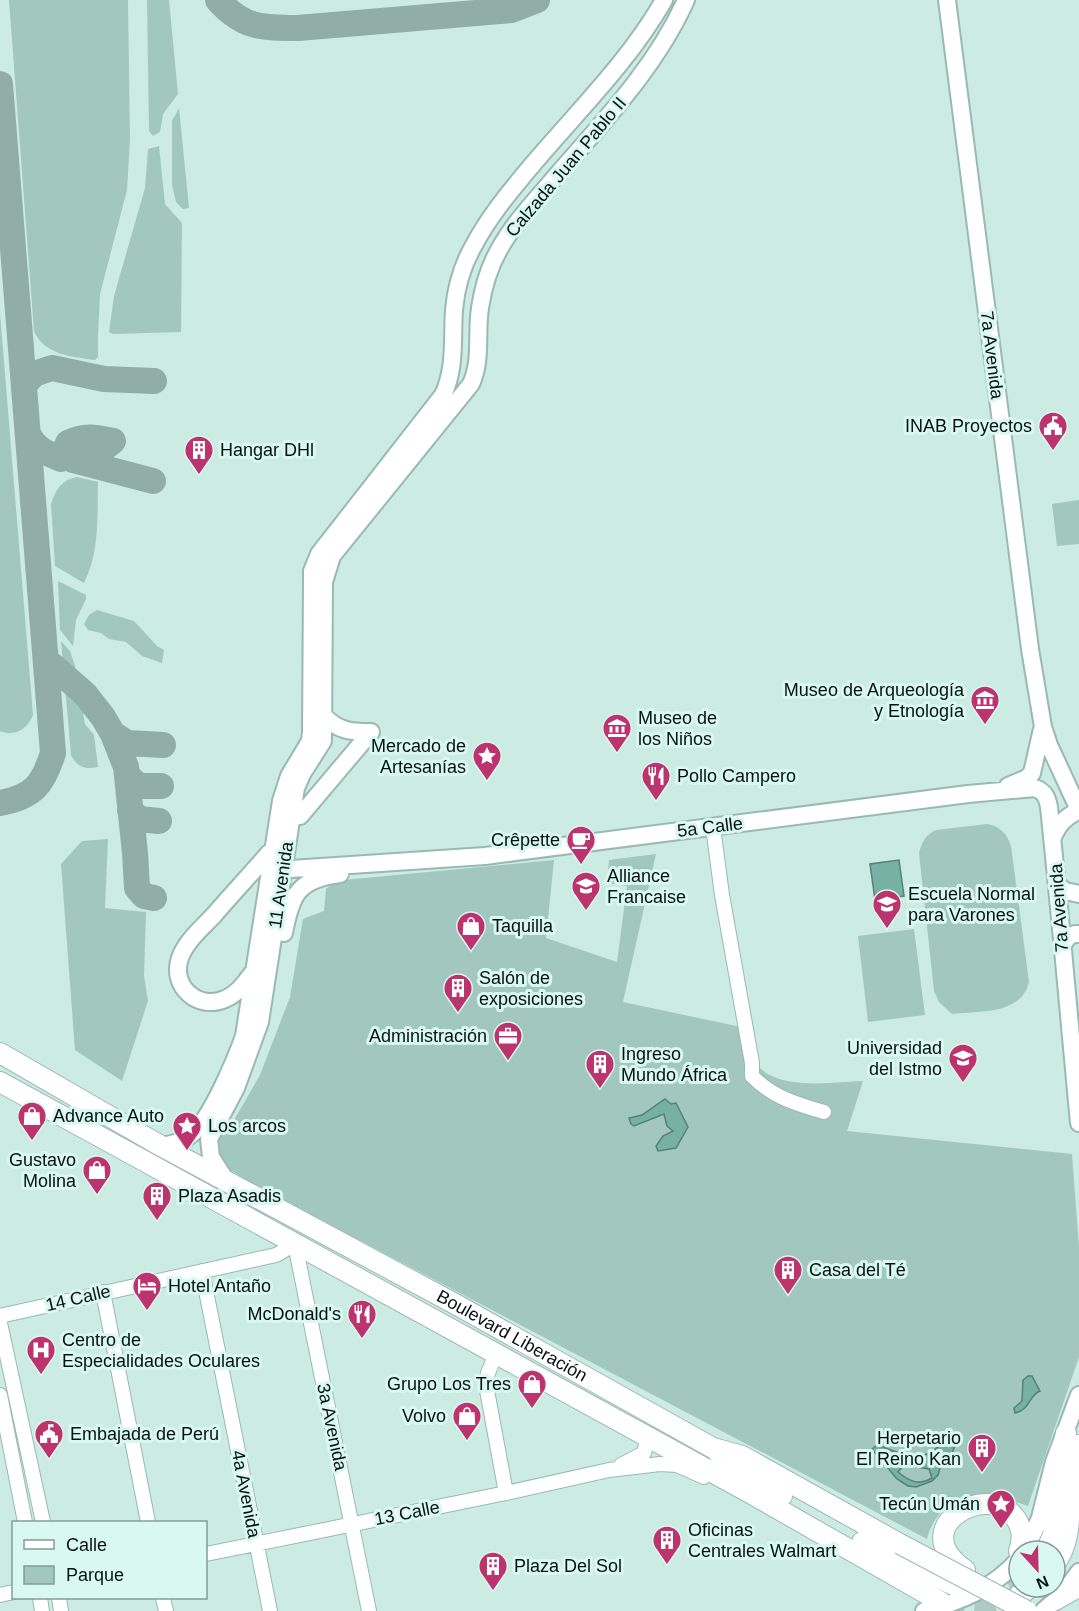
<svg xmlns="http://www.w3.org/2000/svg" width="1079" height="1611" viewBox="0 0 1079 1611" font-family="Arial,sans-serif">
<rect width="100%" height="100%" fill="#cbebe3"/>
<!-- green -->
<path fill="#a2c7bf" d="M 9,0 L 128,0 L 130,139 L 127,190 L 100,294 L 98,335 L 98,357 L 95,360 C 73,357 44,355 34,331 Z
M 147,0 L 169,0 L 178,94 L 163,114 L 160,132 L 153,136 L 149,131 Z
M 179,108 L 189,208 L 183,209 L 176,202 L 172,185 L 172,121 Z
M 159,146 L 165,204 L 182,223 L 181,332 L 113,334 L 109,332 L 114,296 L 145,188 L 148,149 Z
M 0,313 L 33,715 C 28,729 14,737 0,731 Z
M 77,477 L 98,482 C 97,517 100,551 84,583 L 55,566 L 51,504 C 55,490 63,479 77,477 Z
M 1079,500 L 1079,544 L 1057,546 L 1052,504 Z
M 58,581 L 86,595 L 86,599 L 76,620 L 73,646 L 60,630 Z
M 97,610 L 134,621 L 157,646 L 164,650 L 162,663 L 142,656 L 126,642 L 109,639 L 101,633 L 88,630 L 84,624 L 89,615 Z
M 61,641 L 70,651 L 75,666 L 85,724 L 94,735 L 98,767 C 85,770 77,767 71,755 Z
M 987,824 C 1000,826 1007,834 1011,846 L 1029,982 C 1021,1015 980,1011 952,1014 L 939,1002 L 934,991 L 919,853 C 922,842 925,835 936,830 Z
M 108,839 L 105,908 L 146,912 L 144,976 L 148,1001 L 122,1081 L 75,1050 L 61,864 L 82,841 Z
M 656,854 L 623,1002 L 741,1027 C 746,1039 750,1056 758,1066 C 779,1091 835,1082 863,1081 L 847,1131 L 1072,1154 L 1079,1247 L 1079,1357 L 1028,1506 C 1015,1502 1000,1496 987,1495 C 957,1493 934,1511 927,1539 L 249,1182 L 223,1165 L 219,1159 L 217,1144 L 220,1135 L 230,1127 L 260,1075 L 290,997 L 303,919 L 324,911 L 326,889 L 331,885 L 344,880 L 554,860 L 546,938 L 617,962 L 627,886 L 607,883 L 609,860 Z
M 914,929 L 925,1015 L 868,1022 L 858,936 Z"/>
<!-- water -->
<path fill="#76b1a4" stroke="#558178" stroke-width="1.5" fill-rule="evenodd" d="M 899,860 L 904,896 L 875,900 L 870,864 Z
M 665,1099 L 671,1104 L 676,1103 L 688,1127 L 676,1148 L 658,1151 L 656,1146 L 663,1136 L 673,1131 L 667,1126 L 664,1114 L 634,1126 L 631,1124 L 629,1118 L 642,1115 Z
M 1028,1376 L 1032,1376 L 1040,1391 C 1029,1395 1030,1410 1015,1413 L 1014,1408 L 1022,1401 L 1023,1380 Z
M 951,1440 L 956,1443 L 952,1453 L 940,1468 L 938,1475 L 932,1481 L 916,1487 L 908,1486 L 897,1479 L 872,1449 L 877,1445 C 896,1451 912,1461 930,1453 C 938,1448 941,1442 951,1440 ZM 904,1465 L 929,1469 L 932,1478 C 918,1486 909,1481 898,1472 Z"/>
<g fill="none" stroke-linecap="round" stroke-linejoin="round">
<!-- taxiway -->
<path stroke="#92aca6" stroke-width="26" d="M 218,0 C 243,28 262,28 298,28 L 511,10 L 537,0
M 0,84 L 53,753 C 43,785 33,797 0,803
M 24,385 L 34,374 L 52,368 L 104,379 L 154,381
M 28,433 C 34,448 46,453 61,459 L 68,443 C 84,435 95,437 113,441 L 93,457 L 79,460
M 73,460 L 153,481
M 46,660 L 85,694 L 103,717 L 113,734 L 126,767 L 135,853 L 137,888 L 144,896 L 154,898
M 113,734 L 127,743 L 163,745
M 127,775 L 138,786 L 161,786
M 130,810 L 139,819 L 159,821"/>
<!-- highway-tunnel -->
<path stroke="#aecac3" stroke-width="20" stroke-dasharray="20 10" stroke-linecap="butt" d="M 979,1591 L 1000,1586 L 1019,1578
M 945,1601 L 984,1605 L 1016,1597"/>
<!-- minor casing -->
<g stroke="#9ab9b2" stroke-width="16">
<path id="minor" d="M 713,827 L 722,895 L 752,1063 L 752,1076 C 772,1097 796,1104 824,1112
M 202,1271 L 270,1611
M 103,1292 L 148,1522
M 0,1316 L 276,1255 L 295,1244 L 369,1611
M 0,1323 L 43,1522
M 496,1354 L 488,1373 L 486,1385 L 506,1493
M 0,1395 L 25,1522
M 621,1465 L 644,1453 L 646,1445 L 644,1435
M 206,1554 L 506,1493 L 609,1470 L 660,1464 L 677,1465 L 704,1477
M 0,1595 L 14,1592
M 40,1598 L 42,1611
M 59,1598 L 61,1611
M 163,1598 L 166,1611
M 1056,1603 L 1079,1590"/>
</g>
<!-- major casing -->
<g stroke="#9ab9b2" stroke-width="20">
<path id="major" d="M 947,0 L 1030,649 L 1043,727 L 1049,745 L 1079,810
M 324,716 C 338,731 351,732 371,732
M 1008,786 L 1027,778 L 1032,773 L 1042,729
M 300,816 L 371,732
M 1053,837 C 1059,823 1066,817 1079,810
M 291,869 L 485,856 L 968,794 L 1035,788 C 1045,792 1047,797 1049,807 C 1060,912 1069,1017 1079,1123
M 1058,885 L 1065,891 L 1079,894
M 284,933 C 291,895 298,879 340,874
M 1062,948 C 1065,940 1069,933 1079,934
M 254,971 C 246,981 238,994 225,999 C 198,1011 170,986 180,958 C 186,941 202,928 214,915 C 232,894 251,874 269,853
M 161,1146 C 174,1144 185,1141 195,1131 C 212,1115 236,1059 244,1036 L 281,801 L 289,776 L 310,741 L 311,732 L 312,582 L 312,571 L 319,554 L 443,395 C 456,367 452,339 454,310 C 456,287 463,264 474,245 C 490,215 512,189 533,164 C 578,111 630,60 664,0
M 225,1179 L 211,1157 L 209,1139 L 236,1088 L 260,1022 L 296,788 L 302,774 L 323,741 L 324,582 L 332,556 L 471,384 C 482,360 476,334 480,308 C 483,288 490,265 500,248 C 515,221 537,199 556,176 C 604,121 656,67 686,0
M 1025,1551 L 1040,1518 L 1054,1462 L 1079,1395
M 924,1611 C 960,1602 994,1588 1019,1559
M 1043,1611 L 1062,1595 L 1079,1572"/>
</g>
<!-- highway casing -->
<g stroke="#9ab9b2" stroke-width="22">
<g id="highway">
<path id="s1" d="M 0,1053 L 161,1146 L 457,1305 L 713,1448 L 742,1456 L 900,1544"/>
<path d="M 0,1082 L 752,1494 L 941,1602"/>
<path d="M 719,1454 L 735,1467 L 782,1496"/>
<path d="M 862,1542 L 962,1589"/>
<path d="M 1046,1551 L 1053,1535 L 1060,1464 L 1066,1433"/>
<path d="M 1055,1564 C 1071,1541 1069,1518 1070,1491 C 1071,1476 1075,1460 1079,1445"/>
<path d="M 965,1570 C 903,1527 990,1479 1016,1519 C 1023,1529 1023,1540 1019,1551"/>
<path d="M 1019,1595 L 1031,1587"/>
</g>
</g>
<!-- minor -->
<use href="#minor" stroke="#fff" stroke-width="14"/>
<!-- major -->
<use href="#major" stroke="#fff" stroke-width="16"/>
<!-- highway -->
<use href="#highway" stroke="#fff" stroke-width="20"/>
<!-- highway-bridge casing -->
<g stroke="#9ab9b2" stroke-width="22" stroke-linecap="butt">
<path id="highway-bridge" d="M 900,1544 L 1027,1611"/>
</g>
<!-- highway-bridge -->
<use href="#highway-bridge" stroke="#fff" stroke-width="20"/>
</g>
<!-- icons -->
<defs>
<g id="civic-pin" transform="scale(1.5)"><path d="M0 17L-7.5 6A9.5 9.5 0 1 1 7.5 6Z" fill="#bd336d" stroke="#d8f8f0"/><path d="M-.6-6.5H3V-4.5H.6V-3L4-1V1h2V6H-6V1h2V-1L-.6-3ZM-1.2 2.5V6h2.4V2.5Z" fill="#fff"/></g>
<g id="building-pin" transform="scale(1.5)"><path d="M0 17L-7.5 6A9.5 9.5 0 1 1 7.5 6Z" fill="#bd336d" stroke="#d8f8f0"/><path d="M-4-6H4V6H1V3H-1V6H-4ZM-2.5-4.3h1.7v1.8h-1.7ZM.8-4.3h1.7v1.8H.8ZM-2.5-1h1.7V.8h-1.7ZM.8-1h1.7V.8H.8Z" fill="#fff"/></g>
<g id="museum-pin" transform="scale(1.5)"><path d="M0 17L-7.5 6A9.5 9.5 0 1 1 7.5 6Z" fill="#bd336d" stroke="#d8f8f0"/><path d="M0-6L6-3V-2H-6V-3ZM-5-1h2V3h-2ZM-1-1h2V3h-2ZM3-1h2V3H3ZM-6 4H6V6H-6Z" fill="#fff"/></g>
<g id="sight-pin" transform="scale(1.5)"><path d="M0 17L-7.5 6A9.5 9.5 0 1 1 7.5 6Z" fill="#bd336d" stroke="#d8f8f0"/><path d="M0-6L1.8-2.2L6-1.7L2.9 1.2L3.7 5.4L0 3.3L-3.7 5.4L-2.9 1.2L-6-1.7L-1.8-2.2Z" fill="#fff"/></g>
<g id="restaurant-pin" transform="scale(1.5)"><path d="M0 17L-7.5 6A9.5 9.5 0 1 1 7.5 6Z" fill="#bd336d" stroke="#d8f8f0"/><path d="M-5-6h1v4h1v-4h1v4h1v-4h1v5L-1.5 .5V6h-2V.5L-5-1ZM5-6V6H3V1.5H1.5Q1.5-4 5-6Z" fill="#fff"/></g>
<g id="cafe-pin" transform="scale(1.5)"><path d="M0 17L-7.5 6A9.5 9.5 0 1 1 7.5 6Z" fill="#bd336d" stroke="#d8f8f0"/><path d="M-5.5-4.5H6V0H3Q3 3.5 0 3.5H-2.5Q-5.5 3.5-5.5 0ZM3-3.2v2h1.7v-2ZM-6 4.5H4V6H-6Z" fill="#fff"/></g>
<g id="school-pin" transform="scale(1.5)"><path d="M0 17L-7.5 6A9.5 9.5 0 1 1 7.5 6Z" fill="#bd336d" stroke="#d8f8f0"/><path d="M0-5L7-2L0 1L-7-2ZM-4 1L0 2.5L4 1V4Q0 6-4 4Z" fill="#fff"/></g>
<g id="shop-pin" transform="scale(1.5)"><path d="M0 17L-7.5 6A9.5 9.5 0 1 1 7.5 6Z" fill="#bd336d" stroke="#d8f8f0"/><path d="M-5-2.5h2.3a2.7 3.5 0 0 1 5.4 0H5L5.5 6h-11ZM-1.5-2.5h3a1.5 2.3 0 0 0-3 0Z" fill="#fff"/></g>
<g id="office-pin" transform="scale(1.5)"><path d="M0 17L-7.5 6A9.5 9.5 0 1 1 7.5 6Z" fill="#bd336d" stroke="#d8f8f0"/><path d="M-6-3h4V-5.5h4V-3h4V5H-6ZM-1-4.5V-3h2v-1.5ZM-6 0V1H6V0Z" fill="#fff"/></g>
<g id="university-pin" transform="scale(1.5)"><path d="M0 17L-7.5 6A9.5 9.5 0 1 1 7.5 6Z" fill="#bd336d" stroke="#d8f8f0"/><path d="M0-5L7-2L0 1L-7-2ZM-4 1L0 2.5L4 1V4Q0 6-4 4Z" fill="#fff"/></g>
<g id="hotel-pin" transform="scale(1.5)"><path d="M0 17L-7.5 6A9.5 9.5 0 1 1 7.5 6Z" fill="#bd336d" stroke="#d8f8f0"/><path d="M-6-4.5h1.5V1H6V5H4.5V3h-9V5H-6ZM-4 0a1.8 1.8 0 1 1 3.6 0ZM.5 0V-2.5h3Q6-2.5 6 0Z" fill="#fff"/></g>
<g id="hospital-pin" transform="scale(1.5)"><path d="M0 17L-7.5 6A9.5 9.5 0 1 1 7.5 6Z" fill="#bd336d" stroke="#d8f8f0"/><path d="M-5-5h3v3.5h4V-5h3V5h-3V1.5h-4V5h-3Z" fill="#fff"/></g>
</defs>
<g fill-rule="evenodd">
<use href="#civic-pin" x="1053" y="426"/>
<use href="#building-pin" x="199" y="450"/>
<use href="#museum-pin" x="985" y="700"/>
<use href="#museum-pin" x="617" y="728"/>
<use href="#sight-pin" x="487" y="756"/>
<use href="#restaurant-pin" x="656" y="776"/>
<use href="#cafe-pin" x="581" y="840"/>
<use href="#school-pin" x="586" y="886"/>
<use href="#school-pin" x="887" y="904"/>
<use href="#shop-pin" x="471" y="926"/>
<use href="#building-pin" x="458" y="988"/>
<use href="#office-pin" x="508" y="1036"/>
<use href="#university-pin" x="963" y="1058"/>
<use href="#building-pin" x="600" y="1064"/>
<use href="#shop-pin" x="32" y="1116"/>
<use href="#sight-pin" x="187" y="1126"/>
<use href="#shop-pin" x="97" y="1170"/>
<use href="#building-pin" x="157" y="1196"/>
<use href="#building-pin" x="788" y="1270"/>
<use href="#hotel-pin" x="147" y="1286"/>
<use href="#restaurant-pin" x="362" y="1314"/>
<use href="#hospital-pin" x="41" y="1350"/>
<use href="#shop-pin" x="532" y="1384"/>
<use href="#shop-pin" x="467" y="1416"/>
<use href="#civic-pin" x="49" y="1434"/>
<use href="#building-pin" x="982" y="1448"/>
<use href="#sight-pin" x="1001" y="1504"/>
<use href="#building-pin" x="667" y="1540"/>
<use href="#building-pin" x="493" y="1566"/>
</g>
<g text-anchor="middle" stroke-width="6" stroke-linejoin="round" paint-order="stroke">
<!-- street labels -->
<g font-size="18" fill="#071210" stroke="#d8f8f0">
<text transform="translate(566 167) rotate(-50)" y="6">Calzada Juan Pablo II</text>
<text transform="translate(992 355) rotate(83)" y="6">7a Avenida</text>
<text transform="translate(710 827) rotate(-7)" y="6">5a Calle</text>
<text transform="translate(281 885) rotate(-82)" y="6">11 Avenida</text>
<text transform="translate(1059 908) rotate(-94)" y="6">7a Avenida</text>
<text transform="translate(78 1298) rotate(-13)" y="6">14 Calle</text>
<text dy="6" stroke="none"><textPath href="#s1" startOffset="585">Boulevard Liberación</textPath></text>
<text transform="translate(332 1427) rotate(78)" y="6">3a Avenida</text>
<text transform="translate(246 1494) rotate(79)" y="6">4a Avenida</text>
<text transform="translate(407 1513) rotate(-11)" y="6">13 Calle</text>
</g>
<!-- poi labels -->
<g font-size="18" fill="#071210" stroke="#d8f8f0" text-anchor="start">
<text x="1032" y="432" text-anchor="end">INAB Proyectos</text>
<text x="220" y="456">Hangar DHl</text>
<text x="964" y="696" text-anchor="end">Museo de Arqueología<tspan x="964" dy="21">y Etnología</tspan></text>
<text x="638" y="724">Museo de<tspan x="638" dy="21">los Niños</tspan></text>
<text x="466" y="752" text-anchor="end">Mercado de<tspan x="466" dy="21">Artesanías</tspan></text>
<text x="677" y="782">Pollo Campero</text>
<text x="560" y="846" text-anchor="end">Crêpette</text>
<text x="607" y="882">Alliance<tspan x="607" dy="21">Francaise</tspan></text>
<text x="908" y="900">Escuela Normal<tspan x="908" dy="21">para Varones</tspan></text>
<text x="492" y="932">Taquilla</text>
<text x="479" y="984">Salón de<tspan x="479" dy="21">exposiciones</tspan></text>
<text x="487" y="1042" text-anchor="end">Administración</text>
<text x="942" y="1054" text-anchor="end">Universidad<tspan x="942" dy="21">del Istmo</tspan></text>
<text x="621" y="1060">Ingreso<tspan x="621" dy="21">Mundo África</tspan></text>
<text x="53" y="1122">Advance Auto</text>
<text x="208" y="1132">Los arcos</text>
<text x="76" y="1166" text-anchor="end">Gustavo<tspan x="76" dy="21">Molina</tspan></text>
<text x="178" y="1202">Plaza Asadis</text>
<text x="809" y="1276">Casa del Té</text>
<text x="168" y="1292">Hotel Antaño</text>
<text x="341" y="1320" text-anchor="end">McDonald's</text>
<text x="62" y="1346">Centro de<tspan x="62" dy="21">Especialidades Oculares</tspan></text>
<text x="511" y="1390" text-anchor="end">Grupo Los Tres</text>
<text x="446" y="1422" text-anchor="end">Volvo</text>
<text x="70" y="1440">Embajada de Perú</text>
<text x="961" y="1444" text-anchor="end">Herpetario<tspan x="961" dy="21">El Reino Kan</tspan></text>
<text x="980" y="1510" text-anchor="end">Tecún Umán</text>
<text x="688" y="1536">Oficinas<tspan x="688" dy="21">Centrales Walmart</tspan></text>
<text x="514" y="1572">Plaza Del Sol</text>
</g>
</g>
<!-- legend -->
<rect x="12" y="1521" width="195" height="78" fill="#d8f8f0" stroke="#849c96" stroke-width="1.5"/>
<rect x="24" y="1540" width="30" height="9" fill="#ffffff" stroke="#849c96" stroke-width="1.5"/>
<text x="66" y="1551" font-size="18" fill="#071210">Calle</text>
<rect x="24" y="1566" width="30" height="18" fill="#a2c7bf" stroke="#849c96" stroke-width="1.5"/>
<text x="66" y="1581" font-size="18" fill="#071210">Parque</text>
<!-- north arrow -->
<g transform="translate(1037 1569) rotate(158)"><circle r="28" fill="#d8f8f0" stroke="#849c96" stroke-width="1.5"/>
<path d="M0-4.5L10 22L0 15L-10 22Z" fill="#bd336d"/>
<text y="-9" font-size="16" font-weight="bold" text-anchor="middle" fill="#071210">N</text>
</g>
</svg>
